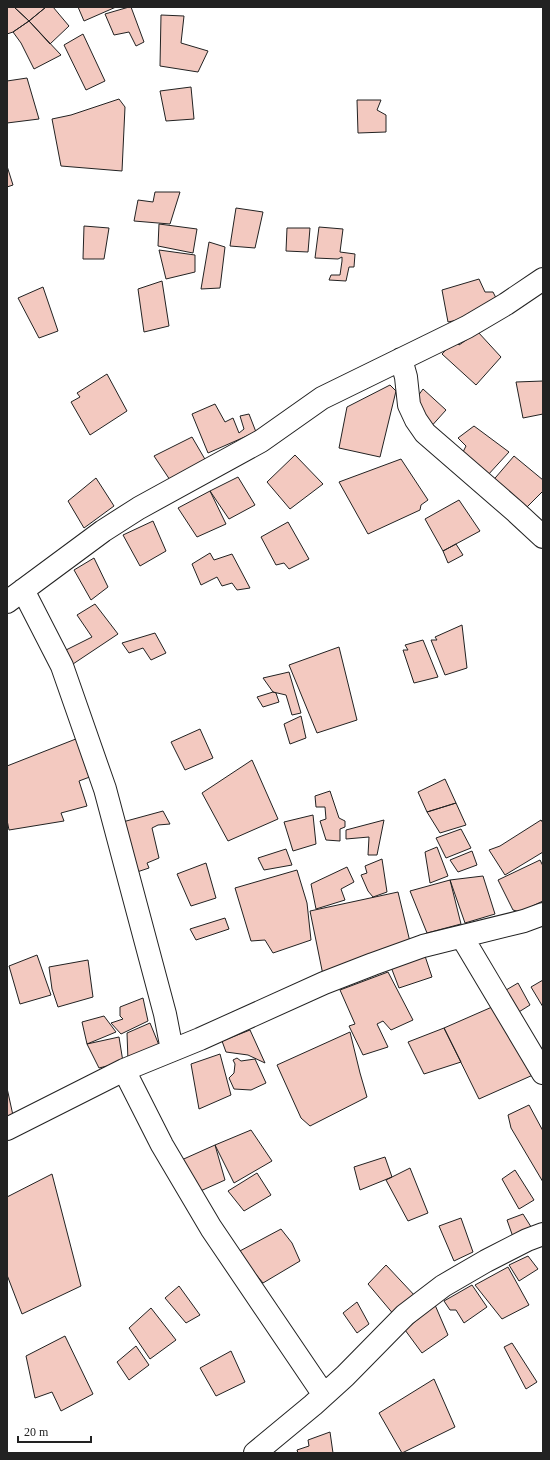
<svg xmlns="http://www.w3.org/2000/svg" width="550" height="1460" viewBox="0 0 550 1460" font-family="'Times New Roman',serif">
<rect width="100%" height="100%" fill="#fff"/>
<!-- building -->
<path fill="#f3c9c0" stroke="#222" d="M 7,7 L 14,7 L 29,21 L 13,32 L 7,34 Z
M 14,7 L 46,7 L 29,21 Z
M 46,7 L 53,7 L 69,26 L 50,44 L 29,21 Z
M 78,7 L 116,7 L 84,21 Z
M 129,7 L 131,7 L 144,42 L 136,46 L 129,32 L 114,35 L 105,14 Z
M 161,15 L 184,16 L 181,43 L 208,51 L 198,72 L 160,66 Z
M 29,21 L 61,55 L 34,69 L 21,43 L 13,32 Z
M 83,34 L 105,81 L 86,90 L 64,45 Z
M 27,78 L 39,119 L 7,123 L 7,81 Z
M 191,87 L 194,119 L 166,121 L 160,91 Z
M 119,99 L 125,107 L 122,171 L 61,166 L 52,119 L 71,115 Z
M 357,100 L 381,100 L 377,110 L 386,115 L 386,132 L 358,133 Z
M 7,166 L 13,185 L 7,187 Z
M 155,192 L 180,192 L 170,224 L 134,221 L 138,200 L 153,202 Z
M 236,208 L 263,212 L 255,248 L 230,246 Z
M 159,224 L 197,229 L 193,253 L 158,246 Z
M 84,226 L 109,228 L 104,259 L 83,259 Z
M 319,227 L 343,229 L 340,252 L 355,254 L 354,267 L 349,267 L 346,281 L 329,280 L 331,275 L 340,275 L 342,261 L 342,257 L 338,259 L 315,258 Z
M 287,228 L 310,228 L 308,252 L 286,251 Z
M 209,242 L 225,247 L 220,288 L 201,289 Z
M 159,250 L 195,255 L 195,272 L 166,279 Z
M 479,279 L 485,292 L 493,292 L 498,302 L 477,316 L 448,322 L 442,290 Z
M 162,281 L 169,326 L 144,332 L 138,289 Z
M 43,287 L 58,331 L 39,338 L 18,298 Z
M 478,332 L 501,357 L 476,385 L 442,354 L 455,340 L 459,345 Z
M 107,374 L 127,411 L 90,435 L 71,402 L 80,397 L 77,393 Z
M 543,381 L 543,414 L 523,418 L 516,382 Z
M 390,385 L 396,391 L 380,457 L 339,448 L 347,407 Z
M 423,389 L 446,410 L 428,430 L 413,403 Z
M 215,404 L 225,422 L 233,418 L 239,433 L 244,429 L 240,416 L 249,414 L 256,432 L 208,453 L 192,414 Z
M 474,426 L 509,452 L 487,476 L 462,454 L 466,446 L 458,438 Z
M 192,437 L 206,461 L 170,480 L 154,456 Z
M 295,455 L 323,484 L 290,509 L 267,482 Z
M 514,456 L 543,480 L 543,491 L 524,510 L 490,484 Z
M 401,459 L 428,500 L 421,505 L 420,510 L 368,534 L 339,482 Z
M 238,477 L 255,505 L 229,519 L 210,491 Z
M 96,478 L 114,506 L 84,528 L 68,501 Z
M 210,491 L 226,524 L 197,537 L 178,508 Z
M 459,500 L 480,531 L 443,551 L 425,519 Z
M 153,521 L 166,551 L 140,566 L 123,535 Z
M 288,522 L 309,559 L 289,569 L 284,563 L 276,565 L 261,537 Z
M 456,544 L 463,555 L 448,563 L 443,551 Z
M 210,553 L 214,560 L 232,554 L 250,588 L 237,590 L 232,583 L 222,586 L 217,577 L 201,585 L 192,564 Z
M 94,558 L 108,587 L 91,600 L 74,570 Z
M 95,604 L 118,634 L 73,664 L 62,652 L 92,637 L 77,615 Z
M 462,625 L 467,668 L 445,675 L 431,640 L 437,640 L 435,637 Z
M 155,633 L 166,653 L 151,660 L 143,648 L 129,653 L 122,643 Z
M 423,640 L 438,677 L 414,683 L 403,650 L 408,650 L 405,645 Z
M 339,647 L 357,720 L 317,733 L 289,665 Z
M 289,672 L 301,713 L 292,715 L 286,695 L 273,692 L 263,678 Z
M 273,692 L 276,693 L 279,702 L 263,707 L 257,697 Z
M 301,716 L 306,738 L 290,744 L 284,724 Z
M 200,729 L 213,758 L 185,770 L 171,742 Z
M 86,735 L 95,775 L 79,781 L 87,806 L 61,813 L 64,821 L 9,830 L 7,820 L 7,766 Z
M 252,760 L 278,819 L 228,841 L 202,793 Z
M 445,779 L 456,803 L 427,812 L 418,792 Z
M 330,791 L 339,818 L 345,821 L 345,827 L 340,829 L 340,841 L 326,840 L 320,821 L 326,819 L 325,807 L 316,807 L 315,796 Z
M 456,803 L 466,825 L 440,833 L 427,812 Z
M 163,811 L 170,824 L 158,825 L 152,828 L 159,858 L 147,863 L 149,868 L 134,873 L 119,823 Z
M 313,815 L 316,844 L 293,851 L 284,822 Z
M 384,820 L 377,855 L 368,855 L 369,837 L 346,839 L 346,830 Z
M 541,820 L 543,823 L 543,852 L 505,875 L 489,850 L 500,846 Z
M 461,829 L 471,848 L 446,858 L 436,838 Z
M 437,847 L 448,876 L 430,883 L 425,852 Z
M 286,849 L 292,865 L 264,870 L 258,858 Z
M 472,851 L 477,865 L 458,872 L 450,860 Z
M 382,859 L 387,892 L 373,897 L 368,891 L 361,875 L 367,873 L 365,866 Z
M 540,860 L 543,866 L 543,901 L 520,912 L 513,910 L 498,880 Z
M 206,863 L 216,898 L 191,906 L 177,874 Z
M 347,867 L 354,882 L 341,889 L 345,900 L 316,909 L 311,884 Z
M 297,870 L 307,903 L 311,940 L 273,953 L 265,940 L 251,941 L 235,888 Z
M 483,876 L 495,914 L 465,923 L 450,880 Z
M 450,880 L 461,924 L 427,933 L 410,891 Z
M 398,892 L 411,946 L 323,975 L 310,911 Z
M 225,918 L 229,929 L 196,940 L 190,929 Z
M 37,955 L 51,995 L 20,1004 L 9,966 Z
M 425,956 L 432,977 L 399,988 L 391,967 Z
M 88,960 L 93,997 L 58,1007 L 52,989 L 49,967 Z
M 388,972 L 413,1020 L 391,1030 L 383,1021 L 377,1024 L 388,1047 L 363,1055 L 349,1026 L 355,1024 L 340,990 Z
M 543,980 L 543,1007 L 531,987 Z
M 518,983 L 530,1005 L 514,1015 L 501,993 Z
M 143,998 L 148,1021 L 121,1034 L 111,1023 L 123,1019 L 120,1016 L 120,1007 Z
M 492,1007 L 533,1075 L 479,1099 L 444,1028 Z
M 104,1016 L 116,1032 L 87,1044 L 82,1022 Z
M 150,1023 L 161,1050 L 128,1061 L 127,1033 Z
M 444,1028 L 461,1062 L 424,1074 L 408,1042 Z
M 250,1030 L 265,1063 L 248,1055 L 226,1052 L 222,1041 Z
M 350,1032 L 360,1073 L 367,1097 L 310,1126 L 301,1118 L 277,1065 Z
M 119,1037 L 123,1062 L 99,1068 L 87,1044 Z
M 220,1054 L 231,1095 L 199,1109 L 191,1064 Z
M 237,1058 L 241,1061 L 255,1059 L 266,1083 L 251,1090 L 234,1089 L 229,1078 L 234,1073 L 235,1064 L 233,1060 Z
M 7,1088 L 14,1120 L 7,1123 Z
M 529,1105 L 543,1131 L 543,1182 L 511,1128 L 508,1115 Z
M 251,1130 L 272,1161 L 234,1183 L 215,1145 Z
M 215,1145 L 225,1180 L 196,1193 L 177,1162 Z
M 385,1157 L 392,1177 L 360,1190 L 354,1167 Z
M 410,1168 L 428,1213 L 408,1221 L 386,1180 Z
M 515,1170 L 534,1200 L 519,1209 L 502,1179 Z
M 257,1173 L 271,1195 L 244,1211 L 228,1191 Z
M 52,1174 L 81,1286 L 22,1314 L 7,1275 L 7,1197 Z
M 523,1214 L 533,1230 L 513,1237 L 507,1220 Z
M 461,1218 L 473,1252 L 454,1261 L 439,1226 Z
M 281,1229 L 292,1243 L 300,1261 L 263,1283 L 238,1252 Z
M 528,1256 L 538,1269 L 519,1281 L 509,1265 Z
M 386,1265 L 416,1297 L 395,1316 L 368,1284 Z
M 508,1267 L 529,1305 L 502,1319 L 475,1285 Z
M 472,1285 L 487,1307 L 464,1323 L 456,1310 L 450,1310 L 444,1301 Z
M 179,1286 L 200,1315 L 186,1323 L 165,1298 Z
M 357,1302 L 369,1324 L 357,1333 L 343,1313 Z
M 435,1305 L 448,1335 L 422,1353 L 405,1330 Z
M 151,1308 L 176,1340 L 150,1359 L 129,1328 Z
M 65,1336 L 93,1394 L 61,1411 L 52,1392 L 35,1398 L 26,1356 Z
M 512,1343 L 537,1382 L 526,1389 L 504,1347 Z
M 136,1346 L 149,1365 L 129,1380 L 117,1362 Z
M 231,1351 L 245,1382 L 216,1396 L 200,1368 Z
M 434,1379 L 455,1427 L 402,1453 L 379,1413 Z
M 330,1432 L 333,1453 L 298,1453 L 297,1450 L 309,1446 L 308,1440 Z"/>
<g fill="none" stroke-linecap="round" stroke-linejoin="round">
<!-- minor casing -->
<g stroke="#222" stroke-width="24">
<path id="minor" d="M 401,359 L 406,377 L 409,405 L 416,420 L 425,433 L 515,511 L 543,537
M 23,590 L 62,666 L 105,789 L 165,1014 L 172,1050
M 7,602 L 103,531 L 139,508 L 261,441 L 322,398 L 467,327 L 506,304 L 543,279
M 462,937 L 543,1073
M 124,1070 L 162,1145 L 211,1228 L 324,1395
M 7,1129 L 124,1070 L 200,1039 L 324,983 L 373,964 L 423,946 L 524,921 L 543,914
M 255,1453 L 313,1405 L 345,1376 L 405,1315 L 443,1286 L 486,1261 L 527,1240 L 543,1234"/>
</g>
<!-- minor -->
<use href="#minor" stroke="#fff" stroke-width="22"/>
</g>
<!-- border -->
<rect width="550" height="1460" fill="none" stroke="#222222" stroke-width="16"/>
<!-- scale -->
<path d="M18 1436v6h73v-6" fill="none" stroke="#222222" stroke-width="2"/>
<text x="24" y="1436" font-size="12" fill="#222222" stroke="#ffffff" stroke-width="3" paint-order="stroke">20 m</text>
</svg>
